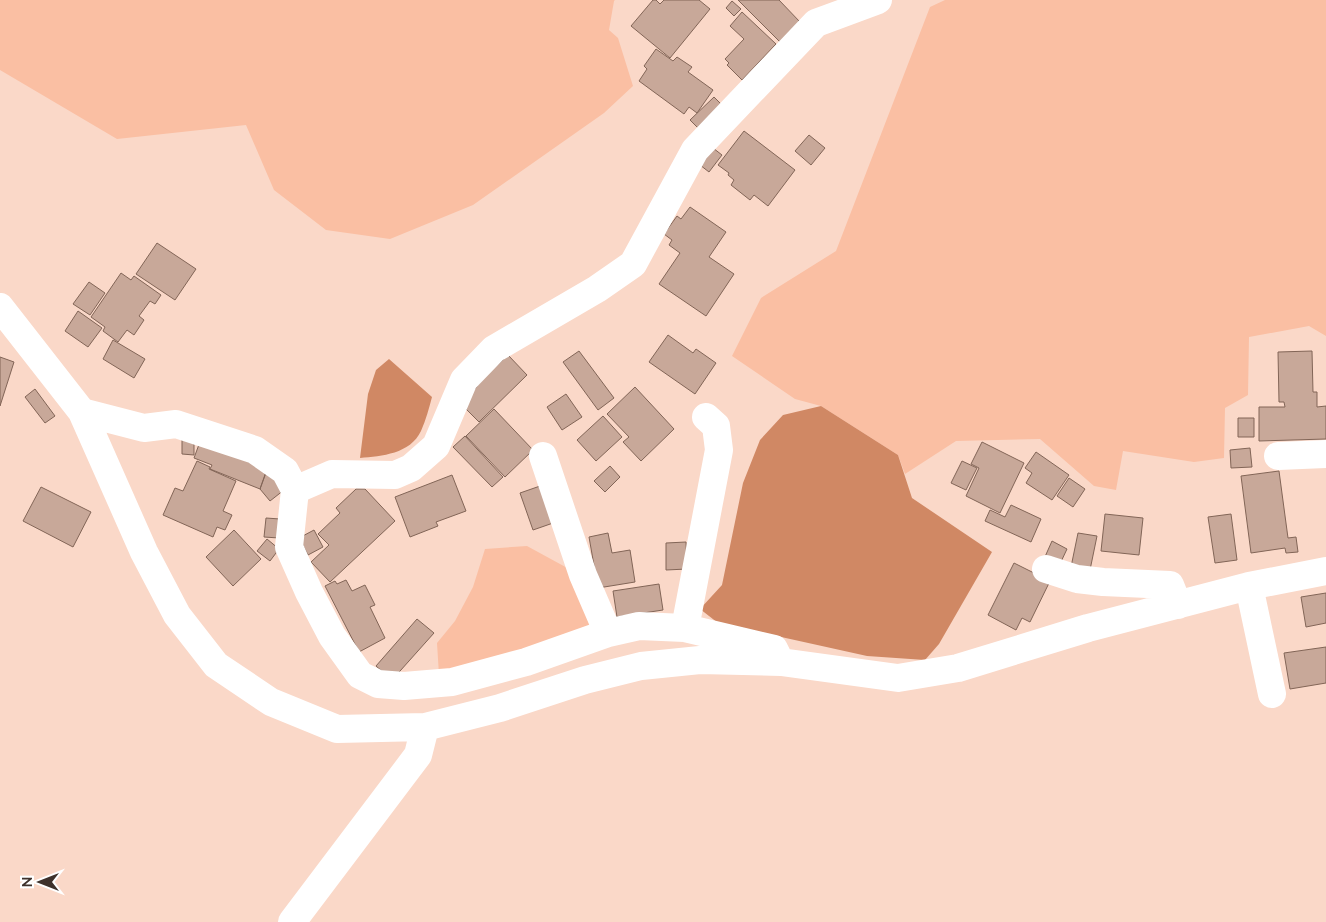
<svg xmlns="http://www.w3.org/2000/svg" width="1326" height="922" viewBox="0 0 1326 922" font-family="Mulish,sans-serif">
<rect width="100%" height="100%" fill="#fad8c8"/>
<!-- green -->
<path fill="#fabfa3" d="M 0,0 L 615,0 L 614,1 L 609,30 L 618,38 L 633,86 L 604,113 L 473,205 L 390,239 L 326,230 L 274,190 L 246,125 L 117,139 L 0,70 Z
M 945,0 L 1326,0 L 1326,336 L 1309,326 L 1249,337 L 1248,395 L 1225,408 L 1224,458 L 1194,462 L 1123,451 L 1116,490 L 1094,486 L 1040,439 L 956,441 L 905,474 L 898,455 L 821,406 L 795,399 L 732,356 L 761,298 L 836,251 L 930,7 Z
M 527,546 L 571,570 L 593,629 L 439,675 L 437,643 L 455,621 L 473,587 L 485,549 Z"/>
<!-- water -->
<path fill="#d08864" d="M 389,359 L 432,397 C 429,408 426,420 421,431 C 410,454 382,456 360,458 L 368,394 L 376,370 Z
M 821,406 L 898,455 L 912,498 L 992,552 L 939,644 L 925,660 L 867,656 L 718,623 L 700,609 L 722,585 L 743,483 L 760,440 L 783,415 Z"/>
<!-- building -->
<path fill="#c8a899" stroke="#826557" d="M 653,0 L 656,0 L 660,4 L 664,0 L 699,0 L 710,9 L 670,58 L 631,26 Z
M 738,0 L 779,0 L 800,22 L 780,42 Z
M 732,1 L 741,9 L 734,16 L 726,8 Z
M 742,12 L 776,44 L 742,80 L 727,65 L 729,63 L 725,59 L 744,39 L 730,26 Z
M 656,49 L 673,61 L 677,57 L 692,67 L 688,72 L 713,90 L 697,113 L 689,107 L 684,114 L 639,81 L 647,69 L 644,66 Z
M 714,97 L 724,107 L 700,130 L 690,120 Z
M 744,131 L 795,170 L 768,206 L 754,195 L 750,200 L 731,185 L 734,180 L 728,175 L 729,173 L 718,165 Z
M 809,135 L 825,148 L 811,165 L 795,151 Z
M 713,148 L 722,155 L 709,172 L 700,165 Z
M 690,207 L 726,232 L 709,257 L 734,274 L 706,316 L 659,284 L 680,253 L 669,245 L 672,240 L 664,234 L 677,216 L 681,219 Z
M 157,243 L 196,269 L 175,300 L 136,274 Z
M 121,273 L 131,280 L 134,276 L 161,295 L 155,304 L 150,301 L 139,316 L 144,320 L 134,335 L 127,330 L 118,342 L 103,331 L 105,327 L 91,317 Z
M 89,282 L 105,293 L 90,315 L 73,304 Z
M 78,311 L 102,328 L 88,347 L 65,331 Z
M 668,335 L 693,353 L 696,349 L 716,363 L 695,394 L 649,362 Z
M 113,340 L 145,359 L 134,378 L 103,359 Z
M 579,351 L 614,398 L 598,410 L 563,362 Z
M 1312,351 L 1313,392 L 1317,392 L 1317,407 L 1326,406 L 1326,439 L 1259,441 L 1259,407 L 1285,407 L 1284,402 L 1279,402 L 1278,352 Z
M 508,355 L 527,375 L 479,422 L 462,405 L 493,366 L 494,368 Z
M 0,357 L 14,362 L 0,406 Z
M 635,387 L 674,429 L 641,461 L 623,442 L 629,437 L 607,414 Z
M 35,389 L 55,416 L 45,423 L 25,397 Z
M 566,394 L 582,417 L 562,430 L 547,407 Z
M 494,409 L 533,450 L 505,477 L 466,436 Z
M 603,416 L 622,437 L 596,461 L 577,440 Z
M 1238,418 L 1254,418 L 1254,437 L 1238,437 Z
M 465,436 L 503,477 L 492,487 L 453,447 Z
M 201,439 L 268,466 L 260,489 L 210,469 L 212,465 L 194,458 Z
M 182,440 L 194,440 L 194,455 L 182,454 Z
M 982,442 L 1024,463 L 1000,513 L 966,496 L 979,468 L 971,464 Z
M 1250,448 L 1252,467 L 1231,468 L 1230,450 Z
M 1036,452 L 1069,475 L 1052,500 L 1026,483 L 1032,473 L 1025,468 Z
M 197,461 L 210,467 L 209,469 L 236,481 L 223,511 L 232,515 L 225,530 L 217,527 L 213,537 L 163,515 L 175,488 L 183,491 Z
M 962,461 L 977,468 L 966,490 L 951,483 Z
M 610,466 L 620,477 L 605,492 L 594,481 Z
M 267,470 L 284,490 L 270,501 L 260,489 Z
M 1279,471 L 1288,538 L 1296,537 L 1298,552 L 1286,553 L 1285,548 L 1251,553 L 1241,476 Z
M 452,475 L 466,511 L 436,522 L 438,526 L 410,537 L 395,497 Z
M 1069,478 L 1085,489 L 1073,507 L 1057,496 Z
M 543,485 L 556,522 L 533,530 L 520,493 Z
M 41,487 L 91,512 L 73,547 L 23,521 Z
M 356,489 L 365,489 L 395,521 L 330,582 L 311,562 L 329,545 L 318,534 L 340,513 L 336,508 Z
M 1011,505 L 1041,519 L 1031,542 L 985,521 L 990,510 L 1005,517 Z
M 1105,514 L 1143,518 L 1139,555 L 1101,551 Z
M 1231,514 L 1237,560 L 1215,563 L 1208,517 Z
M 266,518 L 280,519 L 279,538 L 264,537 Z
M 234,530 L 261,559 L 233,586 L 206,557 Z
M 314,530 L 323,547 L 308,555 L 299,538 Z
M 608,533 L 612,553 L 630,550 L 635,582 L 598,588 L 589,537 Z
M 1078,533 L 1097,536 L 1090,570 L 1071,567 Z
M 267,539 L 279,549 L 270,561 L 257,551 Z
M 1052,541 L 1067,549 L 1059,566 L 1044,559 Z
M 686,542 L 687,569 L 666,570 L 666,543 Z
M 1014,563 L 1050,581 L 1030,622 L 1022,618 L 1016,630 L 988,615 Z
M 346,580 L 352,591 L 365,585 L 375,605 L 370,607 L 385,638 L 359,652 L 325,586 L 335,581 L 337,584 Z
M 659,584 L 663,610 L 617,617 L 613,591 Z
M 1326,593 L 1326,623 L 1306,627 L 1301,597 Z
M 417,619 L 434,633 L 392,680 L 376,666 Z
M 1326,647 L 1326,683 L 1290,689 L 1284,653 Z"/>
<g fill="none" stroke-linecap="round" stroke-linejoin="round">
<!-- minor -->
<path stroke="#fff" stroke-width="28" d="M 0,307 L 82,412 L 144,552 L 177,615 L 216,665 L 271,702 L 337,729 L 425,727 L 500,708 L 585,680 L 641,666 L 700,660 L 781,662 L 898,678 L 958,668 L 1088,628 L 1249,586 L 1326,571
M 82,412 L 144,428 L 176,424 L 255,450 L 285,471 L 295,490 L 289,547 L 309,592 L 332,636 L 360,675 L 378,684 L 404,686 L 452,682 L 526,662 L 608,633 L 639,626 L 685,628 L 774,649 L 777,655
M 543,456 L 583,575 L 608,633
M 1278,456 L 1326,454
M 295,490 L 332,474 L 395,475 L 411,468 L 436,446 L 464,380 L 494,349 L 597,289 L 633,264 L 695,150 L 816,23 L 878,0
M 1046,569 L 1077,579 L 1103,582 L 1170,585 L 1178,605
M 1249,586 L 1272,694
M 685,628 L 719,450 L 716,426 L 706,417
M 292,922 L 418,755 L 425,727"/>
</g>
<!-- north arrow -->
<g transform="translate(40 882) rotate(270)" stroke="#ffffff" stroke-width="4" paint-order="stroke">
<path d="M0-4L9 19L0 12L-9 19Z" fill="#3e312b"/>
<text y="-8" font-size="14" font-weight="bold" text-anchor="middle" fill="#3e312b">N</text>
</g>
</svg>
